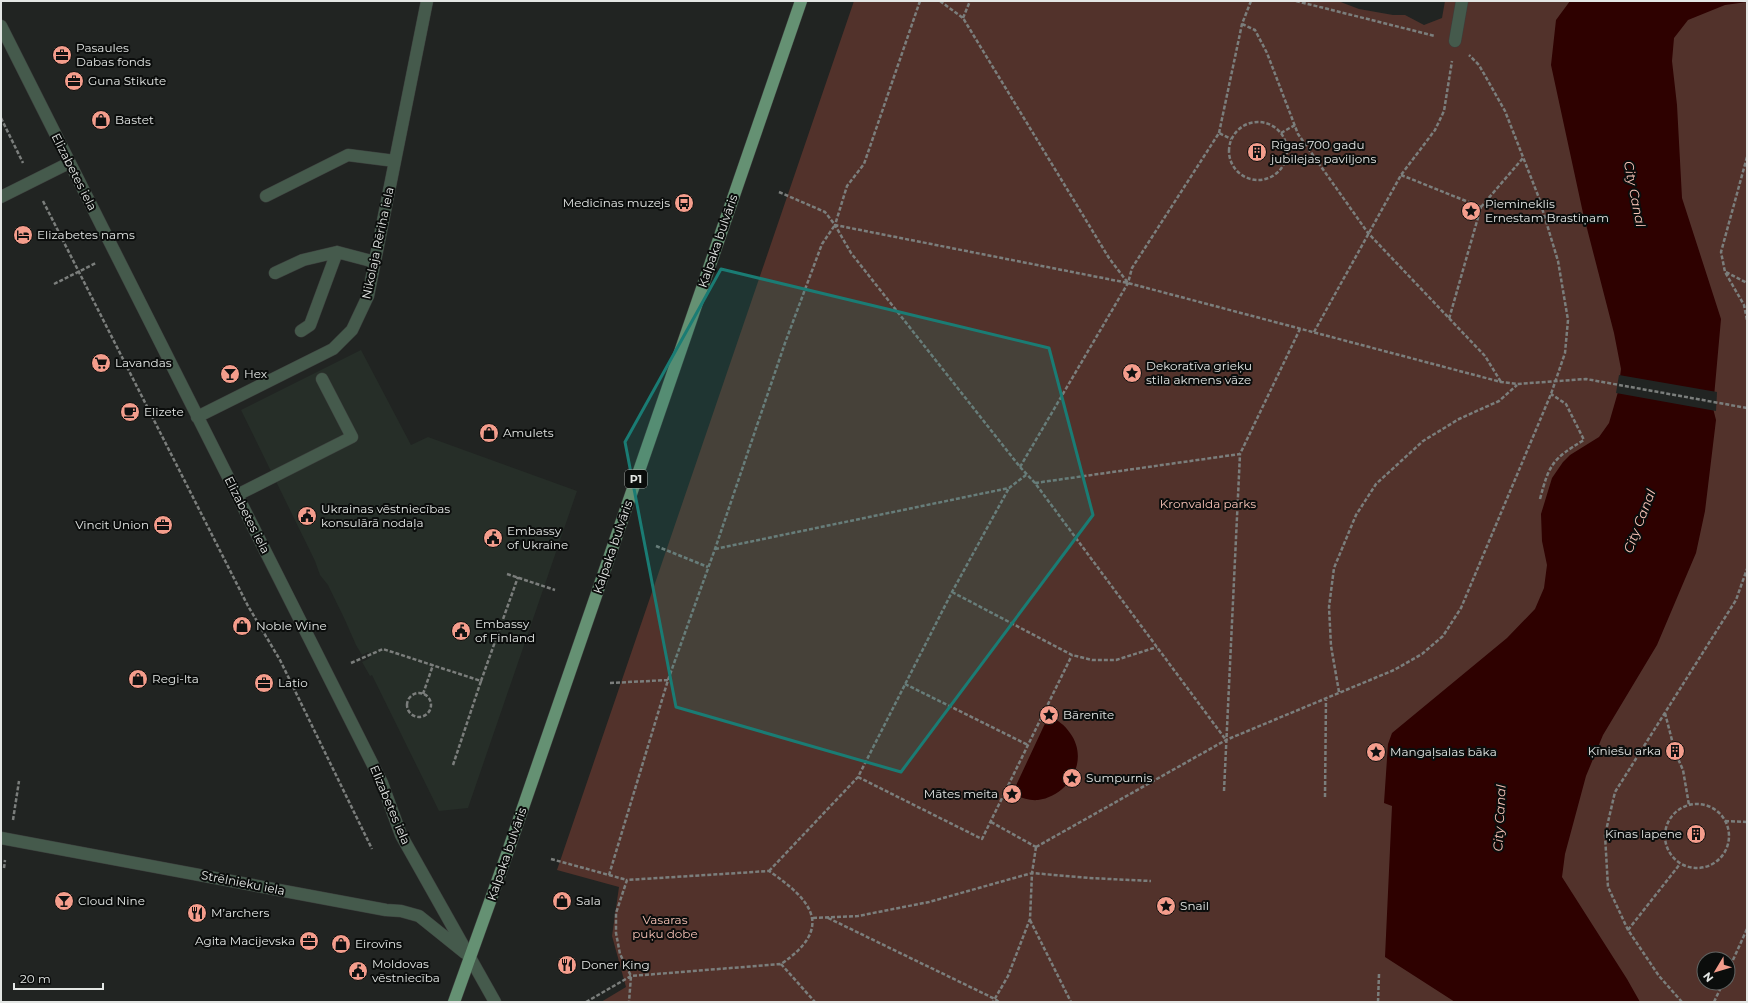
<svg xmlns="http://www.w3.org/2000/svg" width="1748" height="1003" viewBox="0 0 1748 1003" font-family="Montserrat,sans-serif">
<rect width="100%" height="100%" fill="#212422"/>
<!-- built -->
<path fill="#262e28" d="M 361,350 L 411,445 L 428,437 L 577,491 L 468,808 L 439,811 L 372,675 L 370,676 L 362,662 L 370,658 L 369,654 L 368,652 L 362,655 L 356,645 L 345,620 L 328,585 L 320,575 L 315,561 L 241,410 Z"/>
<!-- green -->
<path fill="#52322b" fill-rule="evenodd" d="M 854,1 L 1338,1 L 1359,9 L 1393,15 L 1405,15 L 1424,25 L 1442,18 L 1445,1 L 1747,1 L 1747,1002 L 601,1002 L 626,987 L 612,936 L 619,887 L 557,870 ZM 1704,959 L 1728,959 L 1728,983 L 1704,983 Z"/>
<!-- water -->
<path fill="#2e0100" d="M 1570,1 L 1747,1 L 1747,2 L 1725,5 L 1688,20 L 1674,38 L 1672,61 L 1677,105 L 1682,198 L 1721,319 L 1713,408 L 1716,420 L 1705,511 L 1696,553 L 1657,645 L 1603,735 L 1586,776 L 1565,854 L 1562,877 L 1627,979 L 1640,1002 L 1455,1002 L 1385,957 L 1392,806 L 1384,803 L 1388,744 L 1392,733 L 1507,638 L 1535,609 L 1544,588 L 1547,565 L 1542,541 L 1541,514 L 1552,478 L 1563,462 L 1570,455 L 1599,437 L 1609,423 L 1618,392 L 1621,369 L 1614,333 L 1583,213 L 1551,65 L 1556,20 Z
M 1049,715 C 1057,720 1065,725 1070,733 C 1090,760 1069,796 1038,800 C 1029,801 1020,797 1012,794 Z"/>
<!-- pier -->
<path fill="#212422" d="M 1619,375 L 1717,392 L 1716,411 L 1616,393 Z"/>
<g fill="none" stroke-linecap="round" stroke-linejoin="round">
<!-- minor casing -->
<g stroke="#3c3f3d" stroke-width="13">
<path id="minor" d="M 1,26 L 382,783 L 401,835 L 495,1002
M 1455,41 L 1462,1
M 266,196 L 348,155 L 395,161
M 1,197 L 69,163
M 275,273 L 303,260 L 337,252
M 301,331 L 310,325 L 337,252 L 375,262
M 197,417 L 333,349 L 352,330 L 368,296 L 427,1
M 237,495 L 352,437 L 322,379
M 1,838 L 386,910 L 401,911 L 419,916 L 465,953"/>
</g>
<!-- major casing -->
<g stroke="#3c3f3d" stroke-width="13">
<path id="major" d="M 454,1002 L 507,854 L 801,1"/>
</g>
<!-- path -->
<path stroke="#7b7e7c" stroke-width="2.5" stroke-dasharray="4 2" stroke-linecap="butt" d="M 920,1 L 864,164 L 847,186 L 835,225 L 851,253 L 1020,467 L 1035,483 L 1226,740
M 940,1 L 963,18 L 1109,258 L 1128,283
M 1296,1 L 1435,36
M 963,18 L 970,1
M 1242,24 L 1255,30 L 1267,53 L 1298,134 L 1368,233 L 1485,356 L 1501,382
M 1,118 L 23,163
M1229 151a29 29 0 1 1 58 0a29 29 0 1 1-58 0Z
M 1219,133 L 1242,24 L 1251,1
M 1281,133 L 1295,125
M 1747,157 L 1721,252 L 1725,272 L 1744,305 L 1747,320
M 1401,175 L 1481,207 L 1449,319
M 779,192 L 825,212 L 835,225 L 1128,283 L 1501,382 L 1517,384 L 1586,379 L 1747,408
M 43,201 L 248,606 L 280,660 L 372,849
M 1481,207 L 1523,158
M 1726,272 L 1747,283
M 54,284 L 96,263
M 1314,332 L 1401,175 L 1435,130 L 1444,111 L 1452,61
M 1020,467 L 1128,283 L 1132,268 L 1219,133 L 1231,139
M 1035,483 L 1240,454 L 1300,329
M 1540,499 C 1549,465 1552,459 1584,440 L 1566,404 L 1551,394
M 656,546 L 708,567
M 715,549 L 1009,488 L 1026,475
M 507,574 L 555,590
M 952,592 L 1072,655 L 1092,660 L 1116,660 L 1157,647
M 351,663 L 383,649 L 481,681 L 518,577
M 610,683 L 668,680
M 905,684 L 1028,745
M 1339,692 L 1331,646 L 1329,607 L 1334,568 L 1356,515 L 1376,484 L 1423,441 L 1459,419 L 1499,401 L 1517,385
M407 705a12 12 0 1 1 24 0a12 12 0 1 1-24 0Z
M 423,694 L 433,665
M 1665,713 L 1674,748
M 1676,754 L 1683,770 L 1689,805
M 453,765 L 481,681
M 858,777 L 982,839 L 1072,655
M 1224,791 L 1240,454
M 1325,797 L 1326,698
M1665 836a32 32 0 1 1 64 0a32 32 0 1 1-64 0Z
M 13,820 L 19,781
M 1725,821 L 1747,822
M 991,822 L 1036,847
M 1036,847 L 1226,740 L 1394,670 L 1422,654 L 1443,636 L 1461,608 L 1551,394 L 1565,353 L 1568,320 L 1558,261 L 1539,198 L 1505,111 L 1479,65 L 1469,55
M 1036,847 L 1032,873 L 1089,878 L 1151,881
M 551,859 L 609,875 L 668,680 L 715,549 L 785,343 L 822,244 L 835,225
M 4,868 L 5,860
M 769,871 L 858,777 L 952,592 L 1009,488
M 609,875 L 627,880
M 813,918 L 858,916 L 929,902 L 1032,873 L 1030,919 L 1008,976 L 993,1002
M 828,918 L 995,999 L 999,1002
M 1030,920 L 1071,1002
M 1628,930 L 1680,864
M 781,964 L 815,1002
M 1728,971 L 1747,929
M 586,1002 L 631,976 L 781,964 C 834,928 813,901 769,871 L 627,880 L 616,913 L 616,933 L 620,954 L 631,976 L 629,1002
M 1378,1002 L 1379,974
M 1682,1002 L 1659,976 L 1628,930 L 1608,887 L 1605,835 L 1615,792 L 1736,600 L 1747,569
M 1714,1002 L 1723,983"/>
<!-- minor -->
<use href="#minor" stroke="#455a4c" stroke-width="12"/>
<!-- major -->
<use href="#major" stroke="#659173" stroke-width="12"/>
</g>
<!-- marked area -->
<path fill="#1a7c74" fill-opacity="0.2" stroke="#1a7c74" stroke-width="3" stroke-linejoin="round" d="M 721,269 L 1049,348 L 1093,515 L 901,772 L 676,707 L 625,442 Z"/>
<!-- icons -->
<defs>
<g id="office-disc" transform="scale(1)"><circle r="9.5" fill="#f49d8c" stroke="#0b0d0c"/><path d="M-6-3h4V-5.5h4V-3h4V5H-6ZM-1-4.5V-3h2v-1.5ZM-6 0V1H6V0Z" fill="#111"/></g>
<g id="shop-disc" transform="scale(1)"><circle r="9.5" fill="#f49d8c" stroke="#0b0d0c"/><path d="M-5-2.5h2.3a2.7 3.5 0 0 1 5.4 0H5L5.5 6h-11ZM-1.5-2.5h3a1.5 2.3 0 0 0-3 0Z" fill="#111"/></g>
<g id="building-disc" transform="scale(1)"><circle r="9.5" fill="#f49d8c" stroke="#0b0d0c"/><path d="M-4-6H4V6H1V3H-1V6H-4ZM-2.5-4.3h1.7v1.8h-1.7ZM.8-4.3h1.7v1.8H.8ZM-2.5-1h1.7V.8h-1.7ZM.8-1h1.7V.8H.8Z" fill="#111"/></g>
<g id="bus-disc" transform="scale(1)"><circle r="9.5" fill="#f49d8c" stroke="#0b0d0c"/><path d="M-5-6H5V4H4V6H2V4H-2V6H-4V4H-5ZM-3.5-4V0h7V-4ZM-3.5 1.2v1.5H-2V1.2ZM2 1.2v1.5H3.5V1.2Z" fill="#111"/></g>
<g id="sight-disc" transform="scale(1)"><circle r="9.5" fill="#f49d8c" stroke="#0b0d0c"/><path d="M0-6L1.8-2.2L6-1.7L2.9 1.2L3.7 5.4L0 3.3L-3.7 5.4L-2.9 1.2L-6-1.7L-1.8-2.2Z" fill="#111"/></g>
<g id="hotel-disc" transform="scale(1)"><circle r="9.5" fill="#f49d8c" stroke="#0b0d0c"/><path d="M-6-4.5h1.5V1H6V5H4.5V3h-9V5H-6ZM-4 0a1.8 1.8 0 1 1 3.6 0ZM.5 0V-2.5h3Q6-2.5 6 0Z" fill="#111"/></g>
<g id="supermarket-disc" transform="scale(1)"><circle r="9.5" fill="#f49d8c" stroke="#0b0d0c"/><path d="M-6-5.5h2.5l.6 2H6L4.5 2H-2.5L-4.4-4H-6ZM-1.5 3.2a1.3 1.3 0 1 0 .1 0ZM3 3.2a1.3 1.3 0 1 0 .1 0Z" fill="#111"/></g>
<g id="bar-disc" transform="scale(1)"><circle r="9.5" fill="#f49d8c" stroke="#0b0d0c"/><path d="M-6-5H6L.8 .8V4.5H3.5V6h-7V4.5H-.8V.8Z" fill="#111"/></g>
<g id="cafe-disc" transform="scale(1)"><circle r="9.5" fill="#f49d8c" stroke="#0b0d0c"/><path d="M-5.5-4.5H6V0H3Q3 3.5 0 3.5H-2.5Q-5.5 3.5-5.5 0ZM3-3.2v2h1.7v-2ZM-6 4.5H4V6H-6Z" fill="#111"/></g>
<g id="civic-disc" transform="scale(1)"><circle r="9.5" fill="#f49d8c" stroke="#0b0d0c"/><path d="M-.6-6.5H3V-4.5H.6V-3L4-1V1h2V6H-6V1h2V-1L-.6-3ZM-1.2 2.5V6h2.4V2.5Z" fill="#111"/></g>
<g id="restaurant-disc" transform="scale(1)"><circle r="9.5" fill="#f49d8c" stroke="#0b0d0c"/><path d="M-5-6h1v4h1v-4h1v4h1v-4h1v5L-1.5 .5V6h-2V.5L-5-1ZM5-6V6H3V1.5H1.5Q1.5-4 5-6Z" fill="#111"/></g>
</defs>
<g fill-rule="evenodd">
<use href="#office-disc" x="62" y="55"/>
<use href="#office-disc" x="74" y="81"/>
<use href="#shop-disc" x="101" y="120"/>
<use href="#building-disc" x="1257" y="152"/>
<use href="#bus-disc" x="684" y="203"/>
<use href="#sight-disc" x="1471" y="211"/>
<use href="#hotel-disc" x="23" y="235"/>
<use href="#supermarket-disc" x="101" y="363"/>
<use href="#sight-disc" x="1132" y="373"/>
<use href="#bar-disc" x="230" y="374"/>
<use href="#cafe-disc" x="130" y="412"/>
<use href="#shop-disc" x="489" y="433"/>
<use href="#civic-disc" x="307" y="516"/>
<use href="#office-disc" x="163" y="525"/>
<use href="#civic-disc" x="493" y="538"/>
<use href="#shop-disc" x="242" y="626"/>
<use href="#civic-disc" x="461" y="631"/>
<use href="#shop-disc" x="138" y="679"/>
<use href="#office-disc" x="264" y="683"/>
<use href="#sight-disc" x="1049" y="715"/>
<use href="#building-disc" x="1675" y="751"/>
<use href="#sight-disc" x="1376" y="752"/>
<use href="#sight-disc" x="1072" y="778"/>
<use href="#sight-disc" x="1012" y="794"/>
<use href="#building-disc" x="1696" y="834"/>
<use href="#bar-disc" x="64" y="901"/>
<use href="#shop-disc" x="562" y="901"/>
<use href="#sight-disc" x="1166" y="906"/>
<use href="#restaurant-disc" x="197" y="913"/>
<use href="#office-disc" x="309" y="941"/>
<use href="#shop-disc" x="341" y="944"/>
<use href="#restaurant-disc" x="567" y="965"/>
<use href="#civic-disc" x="358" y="971"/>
</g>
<g text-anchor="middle" stroke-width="4" stroke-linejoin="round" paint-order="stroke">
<!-- shield labels -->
<rect fill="#0b0d0c" stroke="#a2a5a3" stroke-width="1" x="625" y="470" width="22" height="18" rx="3"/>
<g font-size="11" font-weight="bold" fill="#e3e6e4">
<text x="636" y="483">P1</text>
</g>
<!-- poi labels -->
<g font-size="12" fill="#e3e6e4" stroke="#0b0d0c" text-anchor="start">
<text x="76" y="52">Pasaules<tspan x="76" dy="14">Dabas fonds</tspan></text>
<text x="88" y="85">Guna Stikute</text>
<text x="115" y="124">Bastet</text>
<text x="1271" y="149">Rīgas 700 gadu<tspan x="1271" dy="14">jubilejas paviljons</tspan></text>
<text x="670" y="207" text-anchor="end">Medicīnas muzejs</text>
<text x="1485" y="208">Piemineklis<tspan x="1485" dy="14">Ernestam Brastiņam</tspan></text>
<text x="37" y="239">Elizabetes nams</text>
<text x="115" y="367">Lavandas</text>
<text x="1146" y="370">Dekoratīva grieķu<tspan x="1146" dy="14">stila akmens vāze</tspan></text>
<text x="244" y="378">Hex</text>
<text x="144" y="416">Elizete</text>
<text x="503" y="437">Amulets</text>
<text x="321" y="513">Ukrainas vēstniecības<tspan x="321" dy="14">konsulārā nodaļa</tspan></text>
<text x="149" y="529" text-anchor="end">Vincit Union</text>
<text x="507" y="535">Embassy<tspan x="507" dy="14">of Ukraine</tspan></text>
<text x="475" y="628">Embassy<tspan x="475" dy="14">of Finland</tspan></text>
<text x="256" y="630">Noble Wine</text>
<text x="152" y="683">Regi-lta</text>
<text x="278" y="687">Latio</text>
<text x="1063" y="719">Bārenīte</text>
<text x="1661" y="755" text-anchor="end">Ķīniešu arka</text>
<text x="1390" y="756">Mangaļsalas bāka</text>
<text x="1086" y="782">Sumpurnis</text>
<text x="998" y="798" text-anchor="end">Mātes meita</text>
<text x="1682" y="838" text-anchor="end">Ķīnas lapene</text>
<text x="78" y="905">Cloud Nine</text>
<text x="576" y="905">Sala</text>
<text x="1180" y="910">Snail</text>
<text x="211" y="917">M’archers</text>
<text x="295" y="945" text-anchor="end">Agita Macijevska</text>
<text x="355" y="948">Eirovīns</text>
<text x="372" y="968">Moldovas<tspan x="372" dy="14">vēstniecība</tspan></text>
<text x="581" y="969">Doner King</text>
</g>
<!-- street labels -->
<g font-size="12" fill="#e3e6e4" stroke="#0b0d0c">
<text transform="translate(74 172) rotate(63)" y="4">Elizabetes iela</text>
<text transform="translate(718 241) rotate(-71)" y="4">Kalpaka bulvāris</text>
<text transform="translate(378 243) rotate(-78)" y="4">Nikolaja Rēriha iela</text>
<text transform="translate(247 515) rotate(63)" y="4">Elizabetes iela</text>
<text transform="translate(613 547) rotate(-71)" y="4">Kalpaka bulvāris</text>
<text transform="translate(390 805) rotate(67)" y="4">Elizabetes iela</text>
<text transform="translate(507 854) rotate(-71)" y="4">Kalpaka bulvāris</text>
<text transform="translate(243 883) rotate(11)" y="4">Strēlnieku iela</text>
</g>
<!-- park labels -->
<g font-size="12" fill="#f8c3b7" stroke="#0b0d0c">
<text x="1208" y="508">Kronvalda parks</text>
<text x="665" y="924">Vasaras<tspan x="665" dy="14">puķu dobe</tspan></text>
</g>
<!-- water labels -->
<g font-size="13" font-style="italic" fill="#f9c4b8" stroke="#0b0d0c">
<text transform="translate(1635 194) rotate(79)" y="5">City Canal</text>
<text transform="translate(1639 521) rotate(-69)" y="5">City Canal</text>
<text transform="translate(1499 818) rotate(-87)" y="5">City Canal</text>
</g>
</g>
<!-- border -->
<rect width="1748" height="1003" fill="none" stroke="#e3e6e4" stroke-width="4"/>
<!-- north arrow -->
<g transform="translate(1716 971) rotate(232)"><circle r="19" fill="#0b0d0c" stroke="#616462"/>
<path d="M0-3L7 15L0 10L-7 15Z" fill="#f49d8c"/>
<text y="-6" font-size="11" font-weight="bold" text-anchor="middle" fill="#e3e6e4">N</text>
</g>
<!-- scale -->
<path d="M14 983v6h89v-6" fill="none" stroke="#e3e6e4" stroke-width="2"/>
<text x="20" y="983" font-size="12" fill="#e3e6e4" stroke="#0b0d0c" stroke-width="3" paint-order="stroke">20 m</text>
</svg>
